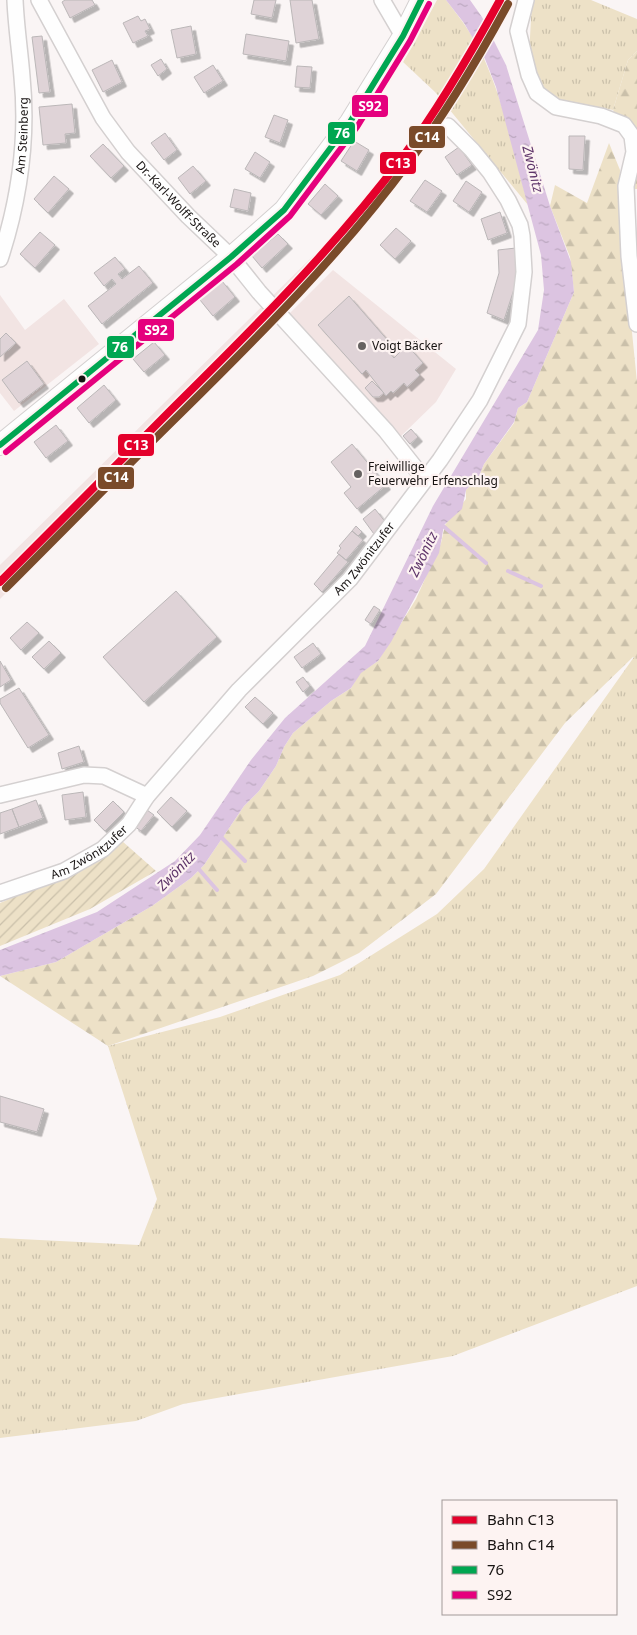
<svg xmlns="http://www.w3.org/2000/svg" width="637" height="1635" viewBox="0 0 637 1635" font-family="'Noto Sans',sans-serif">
<defs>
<pattern id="grass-tufts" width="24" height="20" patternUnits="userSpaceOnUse" patternTransform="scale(1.25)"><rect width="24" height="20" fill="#ede1c7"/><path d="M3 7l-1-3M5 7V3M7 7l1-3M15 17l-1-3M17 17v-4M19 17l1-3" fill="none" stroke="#cac0aa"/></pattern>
<pattern id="forest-firs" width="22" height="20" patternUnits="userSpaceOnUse" patternTransform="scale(1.25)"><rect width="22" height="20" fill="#ede1c7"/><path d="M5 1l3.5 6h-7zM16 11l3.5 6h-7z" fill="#cac0aa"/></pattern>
<pattern id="garden-furrows" width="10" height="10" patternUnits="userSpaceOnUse" patternTransform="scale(1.25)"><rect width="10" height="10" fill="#ede1c7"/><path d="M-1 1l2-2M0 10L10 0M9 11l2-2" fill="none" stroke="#cac0aa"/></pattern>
<pattern id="water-ripples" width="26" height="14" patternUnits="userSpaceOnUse" patternTransform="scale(1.25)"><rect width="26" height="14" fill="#dcc4e1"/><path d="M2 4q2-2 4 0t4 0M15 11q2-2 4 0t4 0" fill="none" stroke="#bca8c0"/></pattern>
<filter id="shadow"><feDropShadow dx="4.5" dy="4.5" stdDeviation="0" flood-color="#0004"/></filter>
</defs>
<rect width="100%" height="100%" fill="#faf5f5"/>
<!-- built -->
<path fill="#f2e4e3" d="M 314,255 L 329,267 L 0,599 L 0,565 Z
M 333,270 L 456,369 L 436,402 L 399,438 L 289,314 Z
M 0,295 L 25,330 L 64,299 L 99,344 L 14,411 L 0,393 Z"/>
<!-- grass -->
<path fill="url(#grass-tufts)" d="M 437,0 L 446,0 C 461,19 476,39 485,61 C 505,106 515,157 528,205 L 435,92 L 403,62 Z
M 532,0 L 591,0 L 637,19 L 637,51 L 628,60 L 613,110 L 527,93 Z
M 634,657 L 637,657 L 637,1286 L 453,1356 L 183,1404 L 136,1421 L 0,1438 L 0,1238 L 139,1245 L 157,1199 L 108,1046 L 220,1017 L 340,975 L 437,914 L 484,869 Z"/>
<!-- forest -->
<path fill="url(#forest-firs)" d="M 637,51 L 637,189 L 634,189 L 632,144 L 613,110 L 628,60 Z
M 609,143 L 620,170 L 619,203 L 637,382 L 637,657 L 633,657 L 565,723 L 436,894 L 359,953 L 313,976 L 108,1046 L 0,976 L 56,962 L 152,906 L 191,878 L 204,865 L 244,806 L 259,791 L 276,766 L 284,747 L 293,733 L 331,701 L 351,688 L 360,673 L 378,661 L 416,599 L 441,543 L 445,525 L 466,499 L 466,490 L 479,476 L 484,464 L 514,423 L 518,408 L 527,402 L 574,292 L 570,257 L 550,206 L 555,185 L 587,203 Z"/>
<!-- garden -->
<path fill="url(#garden-furrows)" d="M 122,841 L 156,871 L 90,909 L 0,946 L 0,903 L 100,861 Z"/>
<!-- water -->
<path fill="url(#water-ripples)" d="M 446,0 L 470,0 L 482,17 L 506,65 L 550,206 L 571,262 L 574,292 L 527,402 L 518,408 L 514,422 L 484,464 L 479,476 L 466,490 L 462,509 L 444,525 L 439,553 L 391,642 L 378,661 L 361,673 L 351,688 L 331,701 L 293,733 L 284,747 L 276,766 L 259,791 L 244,806 L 204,865 L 191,878 L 152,906 L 56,962 L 0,976 L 0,950 L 97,912 L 175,861 L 200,835 L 251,760 L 285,718 L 365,646 L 433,506 L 538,330 L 544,290 L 541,255 L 496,87 L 485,59 L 464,23 Z"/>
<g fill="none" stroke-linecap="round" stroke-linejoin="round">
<!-- stream -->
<path stroke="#dcc4e1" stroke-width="4" d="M 442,525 L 486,563
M 508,571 L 541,586
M 220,836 L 245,861
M 197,867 L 217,890"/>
</g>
<!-- building -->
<path fill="#dfd3d7" stroke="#bbb7b8" filter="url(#shadow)" d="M 65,0 L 92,0 L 95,5 L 70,18 L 62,2 Z
M 254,0 L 276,0 L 272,18 L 251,14 Z
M 290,0 L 312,0 L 319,39 L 296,43 Z
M 138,16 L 141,21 L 145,19 L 150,29 L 145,31 L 148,36 L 133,43 L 123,23 Z
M 191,26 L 196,54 L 177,58 L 171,30 Z
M 246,34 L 289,41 L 286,61 L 243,54 Z
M 42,36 L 50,92 L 39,93 L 32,37 Z
M 161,59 L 167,69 L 158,76 L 151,65 Z
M 112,60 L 122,82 L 103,92 L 92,70 Z
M 213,65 L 223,81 L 204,93 L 194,77 Z
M 297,66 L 312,67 L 310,88 L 295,87 Z
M 72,104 L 75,133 L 65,134 L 66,143 L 43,145 L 39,107 Z
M 274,115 L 288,120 L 280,143 L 265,137 Z
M 165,133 L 177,150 L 164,160 L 151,143 Z
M 569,136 L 585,136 L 583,170 L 569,169 Z
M 354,141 L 369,150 L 357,171 L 341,161 Z
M 103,144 L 124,166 L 111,178 L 90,156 Z
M 459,147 L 472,165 L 457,175 L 445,157 Z
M 255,152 L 270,162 L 260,178 L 245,169 Z
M 193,166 L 206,181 L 190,194 L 178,178 Z
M 54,176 L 69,189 L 48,213 L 34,199 Z
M 425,180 L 442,191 L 427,212 L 410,201 Z
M 466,181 L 482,192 L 469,212 L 453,201 Z
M 325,184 L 338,196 L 321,215 L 308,204 Z
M 234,189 L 251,193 L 248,211 L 230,207 Z
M 500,212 L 507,233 L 488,240 L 481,219 Z
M 396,228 L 411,241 L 395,259 L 380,245 Z
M 40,232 L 55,245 L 35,268 L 20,254 Z
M 278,234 L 288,244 L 262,268 L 252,256 Z
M 516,248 L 517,280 L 504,320 L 487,313 L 499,273 L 498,250 Z
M 115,257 L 125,269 L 118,274 L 122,279 L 139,266 L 153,283 L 102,324 L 88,306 L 116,284 L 112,279 L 104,286 L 94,273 Z
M 222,281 L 235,297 L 213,316 L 200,300 Z
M 349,296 L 390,343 L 385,347 L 394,358 L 407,345 L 423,363 L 415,370 L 420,375 L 407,387 L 404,383 L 393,393 L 391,391 L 386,396 L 366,370 L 362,374 L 318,325 Z
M 6,333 L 16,343 L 0,357 L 0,339 Z
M 154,342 L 165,355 L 144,372 L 133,359 Z
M 27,361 L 44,384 L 19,403 L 2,380 Z
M 372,381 L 384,393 L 379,397 L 373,397 L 365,388 Z
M 104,385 L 116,400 L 89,423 L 77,408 Z
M 56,425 L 68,441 L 46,458 L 34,442 Z
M 411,429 L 418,437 L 410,444 L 403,436 Z
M 352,444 L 386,485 L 357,509 L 344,493 L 351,487 L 331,462 Z
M 375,509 L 387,524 L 374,534 L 363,519 Z
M 356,526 L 362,532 L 358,536 L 352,531 Z
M 352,531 L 363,540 L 346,560 L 337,553 L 341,548 L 339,546 Z
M 339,554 L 348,562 L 322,592 L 314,584 Z
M 176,591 L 217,637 L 144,702 L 103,657 Z
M 374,606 L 380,610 L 371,624 L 365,620 Z
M 27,622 L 39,633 L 21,650 L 10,638 Z
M 49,641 L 61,653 L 44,669 L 32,657 Z
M 313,643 L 321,654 L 302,668 L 294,657 Z
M 0,661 L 11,680 L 0,687 Z
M 303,677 L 310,686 L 303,692 L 296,682 Z
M 19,688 L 49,735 L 28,748 L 0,703 L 0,699 Z
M 255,697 L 273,713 L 263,724 L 245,707 Z
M 79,746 L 84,762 L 62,769 L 58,753 Z
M 83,792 L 86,817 L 65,820 L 62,795 Z
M 171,797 L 187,811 L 172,827 L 157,812 Z
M 36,800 L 43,818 L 19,827 L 12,809 Z
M 113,801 L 124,812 L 105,831 L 94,820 Z
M 12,809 L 19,827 L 0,834 L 0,813 Z
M 147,810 L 154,815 L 141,831 L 134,826 Z
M 0,1096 L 44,1109 L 37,1132 L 0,1122 Z"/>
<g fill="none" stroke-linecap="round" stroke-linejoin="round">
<!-- minor casing -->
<g stroke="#d4d0d0" stroke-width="18">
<g id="minor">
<path id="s1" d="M 39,0 L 103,118 L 128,152 L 188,216 L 231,257 L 259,292 L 386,431 L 424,479"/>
<path d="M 382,0 L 403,36"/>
<path d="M 526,0 L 518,31 L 529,75 L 537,93 L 556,107 L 601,116 L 624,125 L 632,136 L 634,152 L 626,186 L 629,256 L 637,324"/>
<path id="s2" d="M 0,259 C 19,201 28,138 22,77 C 20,51 16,26 15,0"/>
<path d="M 0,795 L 84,775 L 104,776 L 147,796"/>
<path id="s3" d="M 0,893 L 64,871 L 103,849 L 129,824 L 147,796 L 239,690 L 350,579 L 440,460 L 480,400 L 518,324 L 524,272 L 522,236 L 520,225 L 508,200 L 490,172 L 472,150 L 448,126"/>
</g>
</g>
<!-- secondary casing -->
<g stroke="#d4d0d0" stroke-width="22">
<path id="secondary" d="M 0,445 L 231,257 L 284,210 L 350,122 L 403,36 L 421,0"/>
</g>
<!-- minor -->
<use href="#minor" stroke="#fefefe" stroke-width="15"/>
<!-- secondary -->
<use href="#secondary" stroke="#fefefe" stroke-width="20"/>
<!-- bus-1 casing -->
<g stroke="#fdf3f2" stroke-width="10">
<path id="bus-1" d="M 0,445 L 231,257 L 284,210 L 350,122 L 403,36 L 421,0"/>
</g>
<!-- bus-2 casing -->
<g stroke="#fdf3f2" stroke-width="10">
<path id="bus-2" d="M 6,452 L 237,264 L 290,216 L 357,127 L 410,41 L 429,4"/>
</g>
<!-- bus-1 -->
<use href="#bus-1" stroke="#00a651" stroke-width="6"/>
<!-- bus-2 -->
<use href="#bus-2" stroke="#e5007d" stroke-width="6"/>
<!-- rail-1 casing -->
<g stroke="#fdf3f2" stroke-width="11">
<path id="rail-1" d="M 0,582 C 57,524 115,467 172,409 C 253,329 334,248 402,158 C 439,108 470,55 500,0"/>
</g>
<!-- rail-2 casing -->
<g stroke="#fdf3f2" stroke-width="11">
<path id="rail-2" d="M 6,588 C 64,530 121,472 179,415 C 260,335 341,254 409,162 C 447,112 478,59 508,4"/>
</g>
<!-- rail-1 -->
<use href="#rail-1" stroke="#e4002b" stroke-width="8"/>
<!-- rail-2 -->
<use href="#rail-2" stroke="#7a4b2a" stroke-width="8"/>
</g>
<!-- markers -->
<g fill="#666261" stroke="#fdf3f2" stroke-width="2">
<circle cx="362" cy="346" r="5"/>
<circle cx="358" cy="474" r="5"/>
</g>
<circle fill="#171312" stroke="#fdf3f2" stroke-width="2" cx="82" cy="379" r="4.5"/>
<g text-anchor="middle" stroke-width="4.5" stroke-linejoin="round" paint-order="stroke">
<!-- street labels -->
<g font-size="12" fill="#171312" stroke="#fdf3f2">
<text dy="4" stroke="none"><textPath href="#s2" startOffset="126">Am Steinberg</textPath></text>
<text dy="4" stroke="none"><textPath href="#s1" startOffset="249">Dr.-Karl-Wolff-Straße</textPath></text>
<text dy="4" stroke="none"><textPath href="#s3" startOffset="504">Am Zwönitzufer</textPath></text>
<text dy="4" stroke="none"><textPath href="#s3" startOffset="99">Am Zwönitzufer</textPath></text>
</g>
<!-- poi labels -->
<g font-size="12" fill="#171312" stroke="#fdf3f2" text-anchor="start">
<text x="372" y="350">Voigt Bäcker</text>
<text x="368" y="471">Freiwillige<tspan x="368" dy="14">Feuerwehr Erfenschlag</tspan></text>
</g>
<!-- water labels -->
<g font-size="14" font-style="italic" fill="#5f366b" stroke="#fdf3f2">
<text transform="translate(533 169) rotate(76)" y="5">Zwönitz</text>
<text transform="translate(423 554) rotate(-64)" y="5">Zwönitz</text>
<text transform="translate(176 871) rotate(-46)" y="5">Zwönitz</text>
</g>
</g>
<g stroke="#fdf3f2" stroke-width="2">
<rect x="351" y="94" width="38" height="24" rx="5" fill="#e5007d"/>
<rect x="327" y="121" width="29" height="24" rx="5" fill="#00a651"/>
<rect x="408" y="125" width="38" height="24" rx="5" fill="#7a4b2a"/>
<rect x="379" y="151" width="38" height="24" rx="5" fill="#e4002b"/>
<rect x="137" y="318" width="38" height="24" rx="5" fill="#e5007d"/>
<rect x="106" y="335" width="29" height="24" rx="5" fill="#00a651"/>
<rect x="117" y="433" width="38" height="24" rx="5" fill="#e4002b"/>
<rect x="97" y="466" width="38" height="24" rx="5" fill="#7a4b2a"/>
</g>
<g font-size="14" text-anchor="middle" font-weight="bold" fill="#fff">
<text x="370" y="111">S92</text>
<text x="342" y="138">76</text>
<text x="427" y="142">C14</text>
<text x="398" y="168">C13</text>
<text x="156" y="335">S92</text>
<text x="120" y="352">76</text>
<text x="136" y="450">C13</text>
<text x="116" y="482">C14</text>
</g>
<!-- legend -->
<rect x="442" y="1500" width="175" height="115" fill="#fdf3f2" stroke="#a19998"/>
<rect x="452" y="1516" width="25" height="8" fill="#e4002b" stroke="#a19998"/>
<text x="487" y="1525" font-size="15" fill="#171312">Bahn C13</text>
<rect x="452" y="1541" width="25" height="8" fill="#7a4b2a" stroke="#a19998"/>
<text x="487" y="1550" font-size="15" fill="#171312">Bahn C14</text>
<rect x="452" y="1566" width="25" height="8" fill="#00a651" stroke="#a19998"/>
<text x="487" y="1575" font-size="15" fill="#171312">76</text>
<rect x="452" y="1591" width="25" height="8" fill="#e5007d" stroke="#a19998"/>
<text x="487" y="1600" font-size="15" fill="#171312">S92</text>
</svg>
